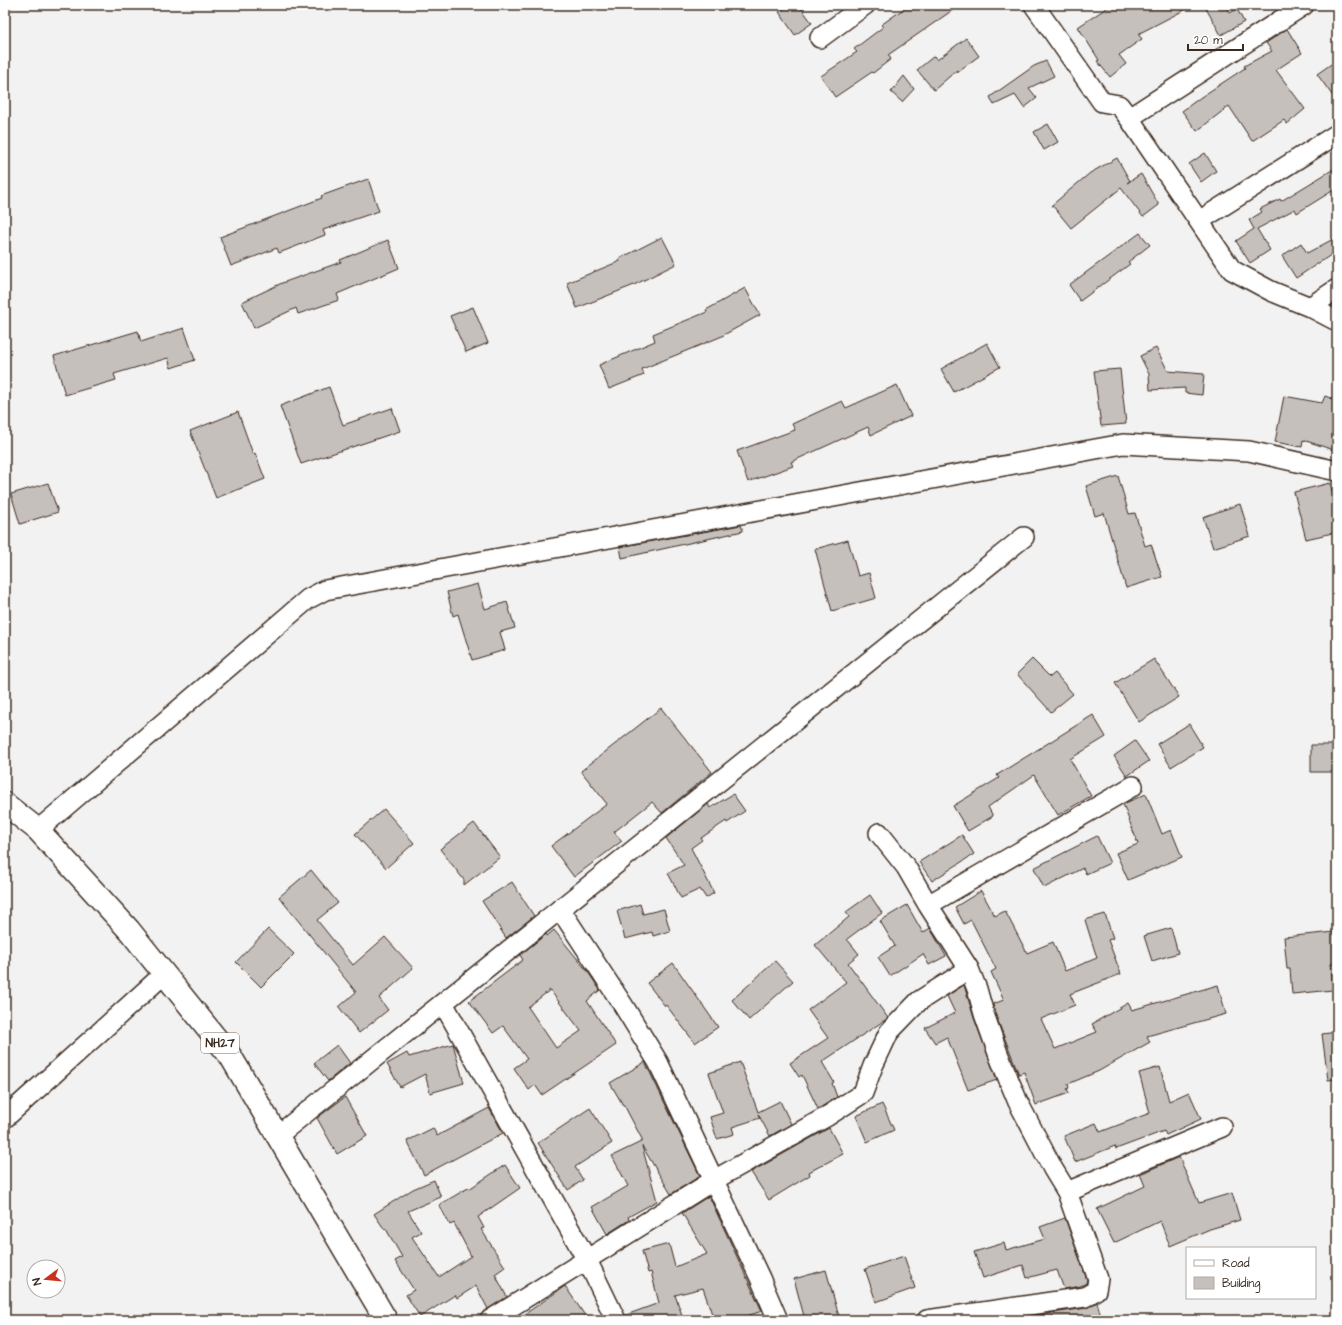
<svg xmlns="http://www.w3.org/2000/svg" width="1342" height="1325" viewBox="0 0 1342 1325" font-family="'Architects Daughter',sans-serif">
<rect width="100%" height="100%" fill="#f3f2f2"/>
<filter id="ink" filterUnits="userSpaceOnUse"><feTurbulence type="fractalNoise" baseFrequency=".025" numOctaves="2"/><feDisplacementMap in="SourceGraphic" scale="8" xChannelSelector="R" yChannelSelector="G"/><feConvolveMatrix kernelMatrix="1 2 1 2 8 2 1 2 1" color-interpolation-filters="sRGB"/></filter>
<g filter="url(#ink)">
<!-- building -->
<path fill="#c6c0bd" stroke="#3b2a1e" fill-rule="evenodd" d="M 790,5 L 799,5 L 812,23 L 795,35 L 779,12 Z
M 909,5 L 960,5 L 888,55 L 891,59 L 873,73 L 872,72 L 835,97 L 821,76 L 857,52 L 854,49 L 883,27 L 881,25 Z
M 1111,5 L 1194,5 L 1138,34 L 1142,39 L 1119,55 L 1126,64 L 1110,77 L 1097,61 L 1099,60 L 1078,27 Z
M 1204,5 L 1226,5 L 1230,13 L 1237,9 L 1244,22 L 1221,35 Z
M 1287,29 L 1302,53 L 1276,70 L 1305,109 L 1287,124 L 1284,120 L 1252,141 L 1229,106 L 1197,131 L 1182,111 L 1201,97 L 1245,68 L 1244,66 L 1272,51 L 1266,43 Z
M 966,38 L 979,56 L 957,72 L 957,70 L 934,90 L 917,70 L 934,56 L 937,60 Z
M 1337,60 L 1337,102 L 1317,74 Z
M 1046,61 L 1054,76 L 1029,88 L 1037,98 L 1024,108 L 1015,95 L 994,105 L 990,97 L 1034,66 Z
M 904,76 L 914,89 L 902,102 L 891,92 Z
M 1048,124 L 1058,142 L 1044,150 L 1034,132 Z
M 1205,153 L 1216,171 L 1201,182 L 1189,164 Z
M 1117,158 L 1130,181 L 1127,183 L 1141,174 L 1159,205 L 1143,217 L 1121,188 L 1071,228 L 1052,205 L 1090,173 Z
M 1337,167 L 1337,188 L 1297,213 L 1295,209 L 1257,229 L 1270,250 L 1250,263 L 1236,241 L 1254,229 L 1249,220 L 1262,212 L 1260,209 L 1280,199 L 1281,201 Z
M 368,179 L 379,211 L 323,230 L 325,235 L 279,253 L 277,248 L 231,266 L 220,237 L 322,198 L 321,196 Z
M 1140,233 L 1150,245 L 1128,262 L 1130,264 L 1080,301 L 1069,285 Z
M 662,237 L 676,264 L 634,285 L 577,308 L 567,283 L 620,261 L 619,259 Z
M 1337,237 L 1337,251 L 1296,278 L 1282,256 L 1301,243 L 1307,253 Z
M 388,240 L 399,268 L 337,294 L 339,300 L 298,314 L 296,308 L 254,328 L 242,302 L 282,283 L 341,262 L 340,260 Z
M 745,288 L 760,315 L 720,337 L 642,369 L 644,375 L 609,389 L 599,365 L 655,341 L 653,334 L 707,312 L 706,310 Z
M 473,307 L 488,343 L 466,352 L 450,316 Z
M 184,328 L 195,360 L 171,368 L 168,358 L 114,374 L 116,380 L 65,395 L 54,356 L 138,331 L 141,342 Z
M 987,343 L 1000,367 L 954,392 L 941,369 Z
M 1156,348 L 1168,371 L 1204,374 L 1202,395 L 1185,393 L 1185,388 L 1150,390 L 1149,374 L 1140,356 Z
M 1120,369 L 1126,424 L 1101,426 L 1094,371 Z
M 897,385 L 911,416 L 871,435 L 868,427 L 791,462 L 793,466 L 748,482 L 737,451 L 795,430 L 792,424 L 842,401 L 846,408 Z
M 329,387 L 343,425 L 392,408 L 400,431 L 301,464 L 280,406 Z
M 1284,396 L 1322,403 L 1325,396 L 1337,400 L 1337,451 L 1303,440 L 1302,447 L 1275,442 Z
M 238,412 L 253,454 L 255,453 L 265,479 L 216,498 L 190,431 Z
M 1118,476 L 1129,514 L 1135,513 L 1145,546 L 1151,544 L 1162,577 L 1126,588 L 1104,513 L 1095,516 L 1086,486 Z
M 48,483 L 58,512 L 20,524 L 11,494 Z
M 1330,483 L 1337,510 L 1337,532 L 1306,539 L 1294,492 Z
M 1240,504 L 1250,536 L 1213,548 L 1203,517 Z
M 741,525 L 743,531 L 622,558 L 620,547 Z
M 848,540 L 858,576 L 869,573 L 876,598 L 832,611 L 815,549 Z
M 478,584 L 485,609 L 507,602 L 515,628 L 500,632 L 505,650 L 472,660 L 458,614 L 453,616 L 447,592 Z
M 1032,659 L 1050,677 L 1055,673 L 1073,694 L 1051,712 L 1017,674 Z
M 1154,659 L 1179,697 L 1139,722 L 1115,683 Z
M 661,708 L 712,772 L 662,813 L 652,802 L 614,832 L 622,841 L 574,877 L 551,846 L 607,804 L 581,771 Z
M 1093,715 L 1106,737 L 1070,759 L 1091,796 L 1058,815 L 1034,775 L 988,807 L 993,816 L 968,831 L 953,806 L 999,778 L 997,775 Z
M 1189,724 L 1203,747 L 1171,767 L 1157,744 Z
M 1135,741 L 1149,761 L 1127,776 L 1114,756 Z
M 1311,745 L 1337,745 L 1337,772 L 1311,772 Z
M 733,794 L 745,811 L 727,823 L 726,821 L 701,838 L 702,840 L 691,848 L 714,893 L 706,898 L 700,889 L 681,898 L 668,873 L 684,865 L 666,838 L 708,804 L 710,808 Z
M 1146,794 L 1162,834 L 1171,830 L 1182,857 L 1128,880 L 1116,853 L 1138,844 L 1123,804 Z
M 384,809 L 414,843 L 386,868 L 355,834 Z
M 474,823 L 500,857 L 464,885 L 464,880 L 440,849 Z
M 962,835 L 974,854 L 932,881 L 919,862 Z
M 1097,836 L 1110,863 L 1086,874 L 1083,868 L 1044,888 L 1034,868 Z
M 311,870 L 338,903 L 317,920 L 353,965 L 385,937 L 413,968 L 379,998 L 388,1010 L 359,1033 L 339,1007 L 356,992 L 279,897 Z
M 512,882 L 534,916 L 506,938 L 482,901 Z
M 981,891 L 995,916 L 1005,911 L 1027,953 L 1053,942 L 1065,971 L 1097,958 L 1085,920 L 1105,914 L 1113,938 L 1108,940 L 1121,974 L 1070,994 L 1075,1005 L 1041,1019 L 1055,1049 L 1097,1032 L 1092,1024 L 1128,1003 L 1132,1010 L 1218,985 L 1226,1014 L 1147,1036 L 1150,1042 L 1099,1071 L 1068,1084 L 1069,1088 L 1067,1089 L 1069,1093 L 1036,1105 L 1024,1072 L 1019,1074 L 1018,1072 L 994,1011 L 993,1004 L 1004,1000 L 991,972 L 996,969 L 971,920 L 964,924 L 955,907 Z
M 870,895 L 882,913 L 847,939 L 859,954 L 848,963 L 888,1018 L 822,1062 L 834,1082 L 832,1083 L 837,1097 L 818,1109 L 802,1075 L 799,1077 L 790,1063 L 828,1038 L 808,1010 L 846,982 L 815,945 L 849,917 L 846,912 Z
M 640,904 L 643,914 L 664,909 L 670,931 L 653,936 L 652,932 L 625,939 L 617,911 Z
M 907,905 L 923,933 L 930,928 L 946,956 L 929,965 L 923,954 L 890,976 L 878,957 L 895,946 L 880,921 Z
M 1171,928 L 1178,953 L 1152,961 L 1144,936 Z
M 268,929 L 294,954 L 261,987 L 236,962 Z
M 554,930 L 588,972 L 600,990 L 587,1001 L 616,1045 L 542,1095 L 535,1085 L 529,1090 L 514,1068 L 527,1059 L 503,1026 L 493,1033 L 469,1001 L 523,960 L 520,955 L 546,934 L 547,936 ZM 550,990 L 581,1031 L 556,1048 L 528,1007 Z
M 1335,932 L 1337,964 L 1331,964 L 1333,990 L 1292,994 L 1290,969 L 1287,969 L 1284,937 Z
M 775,961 L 793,981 L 749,1020 L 732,1000 Z
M 673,963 L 718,1027 L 695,1043 L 666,1005 L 665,1006 L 647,983 Z
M 964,985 L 974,1018 L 997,1080 L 968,1090 L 947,1037 L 935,1043 L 925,1028 L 955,1013 L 947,996 Z
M 1337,1032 L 1337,1079 L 1328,1080 L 1322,1034 Z
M 453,1044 L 464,1083 L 430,1093 L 425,1074 L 400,1087 L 387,1064 L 407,1053 L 409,1057 Z
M 337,1045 L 350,1063 L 328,1081 L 314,1063 Z
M 645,1062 L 700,1176 L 671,1194 L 642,1146 L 657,1201 L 628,1217 L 629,1220 L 607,1234 L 592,1207 L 628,1186 L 612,1156 L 643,1141 L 624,1105 L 623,1105 L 610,1083 Z
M 740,1062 L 758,1112 L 780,1101 L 791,1124 L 770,1136 L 758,1114 L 760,1118 L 732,1127 L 734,1134 L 717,1139 L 710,1117 L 723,1113 L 709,1073 Z
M 1160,1067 L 1169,1101 L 1189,1092 L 1201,1119 L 1166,1135 L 1164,1131 L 1116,1149 L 1115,1146 L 1075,1162 L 1064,1136 L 1096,1123 L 1100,1132 L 1150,1113 L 1139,1073 Z
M 345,1097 L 367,1136 L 337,1154 L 317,1118 Z
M 882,1104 L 894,1130 L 867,1142 L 856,1116 Z
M 489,1108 L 503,1133 L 424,1175 L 407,1141 L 433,1128 L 437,1136 Z
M 590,1108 L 612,1143 L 575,1167 L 583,1180 L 568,1190 L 538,1143 Z
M 829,1128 L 843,1154 L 809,1172 L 810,1175 L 769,1200 L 751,1172 Z
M 1179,1157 L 1199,1203 L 1232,1193 L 1240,1220 L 1210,1229 L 1170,1246 L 1160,1221 L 1114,1243 L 1097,1209 L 1145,1186 L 1140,1174 Z
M 505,1165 L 520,1188 L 478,1217 L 484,1228 L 481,1229 L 505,1267 L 495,1274 L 507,1297 L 488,1309 L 476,1286 L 457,1298 L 455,1295 L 420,1317 L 406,1295 L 414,1290 L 395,1261 L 402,1257 L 386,1229 L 385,1230 L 374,1214 L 413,1189 L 434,1180 L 441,1197 L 408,1211 L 421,1232 L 412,1237 L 439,1277 L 471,1256 L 454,1223 L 450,1225 L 439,1205 L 468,1188 L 469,1189 Z
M 709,1196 L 762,1311 L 735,1320 L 714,1320 L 703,1288 L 675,1295 L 682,1315 L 670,1320 L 627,1320 L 626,1315 L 659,1303 L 651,1272 L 648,1273 L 642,1251 L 669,1244 L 675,1267 L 707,1254 L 682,1213 Z
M 1065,1218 L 1087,1280 L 1086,1283 L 1081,1286 L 1064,1289 L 1057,1270 L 1027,1278 L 1023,1265 L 983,1278 L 974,1252 L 1004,1243 L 1006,1250 L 1045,1239 L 1040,1227 Z
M 904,1256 L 915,1288 L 876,1302 L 865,1269 Z
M 826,1270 L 840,1320 L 805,1320 L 794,1279 Z
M 565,1286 L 588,1320 L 511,1320 L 516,1316 L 518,1319 Z
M 1097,1302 L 1102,1320 L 1032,1320 L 1032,1316 L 1087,1308 Z"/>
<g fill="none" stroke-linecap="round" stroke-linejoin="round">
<!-- street casing -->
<g stroke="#3b2a1e" stroke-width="22">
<path id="street" d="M 1034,5 L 1102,102 L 1119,105 L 1129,118 L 1232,270 L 1271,291 L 1310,307 L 1337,321
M 820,38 L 865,5
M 1129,118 L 1304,5
M 1199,221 L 1337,134
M 1310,307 L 1337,289
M 38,830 L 308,599 L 325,590 L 1123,444 L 1249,451 L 1337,471
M 879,833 L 906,867 L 928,905 L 969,969 L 977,989 L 984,1014 L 999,1056 L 1018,1102 L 1053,1169 L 1067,1192 L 1098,1279 L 1096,1290 L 1085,1297 L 927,1320
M 928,905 L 1133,786
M 560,909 L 623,1005 L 658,1062 L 760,1278 L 778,1320
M 443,1003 L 587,1260 L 616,1320
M 5,1118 L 164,974
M 277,1136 L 1024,537
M 1067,1192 L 1222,1127
M 490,1320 L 714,1180 L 826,1117 L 863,1093 L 873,1066 L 889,1032 L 919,1001 L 969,969"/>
</g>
<!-- highway casing -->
<g stroke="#3b2a1e" stroke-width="25">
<path id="highway" d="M 5,804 L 38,830 L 129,930 L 231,1057 L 386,1320"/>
</g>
<!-- street -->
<use href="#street" stroke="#fff" stroke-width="19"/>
<!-- highway -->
<use href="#highway" stroke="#fff" stroke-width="22"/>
</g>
</g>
<g text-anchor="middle" stroke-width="3" stroke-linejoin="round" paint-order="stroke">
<!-- shield labels -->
<rect fill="#fff" stroke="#766a62" stroke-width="1" x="201" y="1033" width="38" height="20" rx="3"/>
<g font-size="12" font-weight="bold" fill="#3b2a1e">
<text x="220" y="1047">NH27</text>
</g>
</g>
<!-- margin -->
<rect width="1342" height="1325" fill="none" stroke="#fff" stroke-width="20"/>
<rect x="10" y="10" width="1322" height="1305" fill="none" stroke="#3b2a1e" stroke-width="1.5" filter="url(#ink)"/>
<!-- legend -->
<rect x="1186" y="1247" width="130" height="52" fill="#ffffff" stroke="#b1aaa5"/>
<rect x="1194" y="1260" width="20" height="6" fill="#ffffff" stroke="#b1aaa5"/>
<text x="1222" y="1267" font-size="12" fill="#3b2a1e">Road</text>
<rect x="1194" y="1277" width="20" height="12" fill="#c6c0bd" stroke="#b1aaa5"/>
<text x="1222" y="1287" font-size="12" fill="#3b2a1e">Building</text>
<!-- north arrow -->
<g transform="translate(46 1279) rotate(254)"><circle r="19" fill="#ffffff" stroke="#b1aaa5"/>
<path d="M0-3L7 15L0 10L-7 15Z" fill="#c8321e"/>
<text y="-6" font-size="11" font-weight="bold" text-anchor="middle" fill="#3b2a1e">N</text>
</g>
<!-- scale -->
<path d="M1188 44v6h55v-6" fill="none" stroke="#3b2a1e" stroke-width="2"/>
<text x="1194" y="44" font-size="12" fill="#3b2a1e" stroke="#ffffff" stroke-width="3" paint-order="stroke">20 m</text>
</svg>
